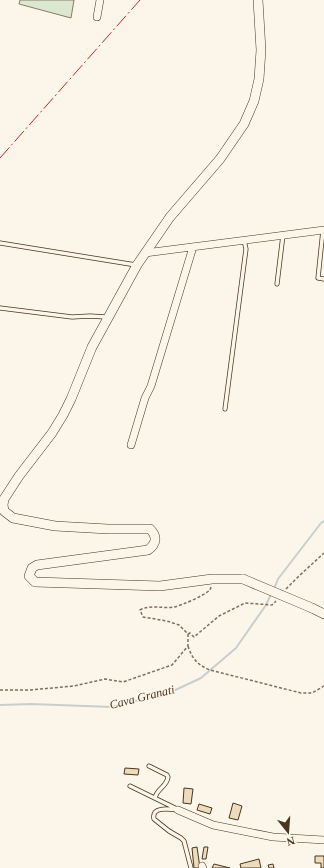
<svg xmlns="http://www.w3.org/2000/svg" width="324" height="868" viewBox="0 0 324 868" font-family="'Times New Roman',serif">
<rect width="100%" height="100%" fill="#fbf6e9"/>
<!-- green -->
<path fill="#dce7d0" stroke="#887966" d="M 20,0 L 74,0 L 71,18 L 19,4 Z"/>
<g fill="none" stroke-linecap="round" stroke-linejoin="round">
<!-- stream -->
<path stroke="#c9cecd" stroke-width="2" d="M 274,589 L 278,579 L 321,523 L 324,521
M 0,705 L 31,704 L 112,707 L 171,692 L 201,678 L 236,648 L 266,605 L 271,594"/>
</g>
<!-- building -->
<path fill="#ecdcbc" stroke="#4a3520" d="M 125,768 L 139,769 L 138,775 L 124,774 Z
M 184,788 L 193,789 L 191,804 L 183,803 Z
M 233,803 L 242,806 L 238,820 L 229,818 Z
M 199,804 L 212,808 L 210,814 L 197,810 Z
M 197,847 L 200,868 L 194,868 L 192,848 Z
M 204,847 L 208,847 L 206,859 L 202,859 Z
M 315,856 L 324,856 L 324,868 L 321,868 L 321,863 L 315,863 Z
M 259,859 L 261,868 L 241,868 L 240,864 Z
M 214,864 L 230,868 L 212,868 Z
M 273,864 L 274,868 L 269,868 L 268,865 Z"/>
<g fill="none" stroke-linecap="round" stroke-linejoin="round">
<!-- lane casing -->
<g stroke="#4a3520" stroke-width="5">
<path id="lane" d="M 323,230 L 318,278 L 324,279
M 0,243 L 136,265
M 277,284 L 283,235
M 0,308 L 72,317 L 90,316 L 106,317
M 225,409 L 246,249 L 244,240
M 149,766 L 167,775 L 168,777 C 167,787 157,788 155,798
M 130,786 L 177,809
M 178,810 C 170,809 151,806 154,819 L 169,831 L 181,838 L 184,841 L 191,868"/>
</g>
<!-- street casing -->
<g stroke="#4a3520" stroke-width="8">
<path id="street" d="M 97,17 L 100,0
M 145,253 L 324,230
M 131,445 L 145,398 L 151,386 L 193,247
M 178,810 L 213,825 L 273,837 L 324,840
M 202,866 L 203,868"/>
</g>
<!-- secondary casing -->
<g stroke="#4a3520" stroke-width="10">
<path id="secondary" d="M 243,579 L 212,579 L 160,586 L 35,582 L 29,576 L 32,568 L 37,565 L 148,550 C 156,544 158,537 150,529 L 108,529 L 55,526 L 13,518 L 4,511 L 3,505 L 4,499 L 19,476 L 52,433 L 63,415 L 71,399 L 92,347 L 137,265 L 170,217 L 220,159 L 244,124 L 254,101 L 259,79 L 261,50 L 258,0
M 312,608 L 324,614"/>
</g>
<!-- path -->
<path stroke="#7f6f5c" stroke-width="1.5" stroke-dasharray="3 2" stroke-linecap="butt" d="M 286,589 L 299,576 L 324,553
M 188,634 L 190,633 L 194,637 L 219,616 L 245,603 L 272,605 L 276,601
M 188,646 C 192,659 198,665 210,670 L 301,693 L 312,693 L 324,686
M 0,690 L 30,690 L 74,686 L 105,679 L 123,682 L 172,665 L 188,646 L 188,634 L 179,625 L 167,621 L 143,617 L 140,610 C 151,604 162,609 174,607 C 183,605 203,596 210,590 L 211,587"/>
<!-- lane -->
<use href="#lane" stroke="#fbf6e9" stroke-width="3.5"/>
<!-- street -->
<use href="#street" stroke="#fbf6e9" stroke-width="7"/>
<!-- secondary -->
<use href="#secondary" stroke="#fbf6e9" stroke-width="9"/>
<!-- secondary-bridge casing -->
<g stroke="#4a3520" stroke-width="10" stroke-linecap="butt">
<path id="secondary-bridge" d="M 243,579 L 312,608"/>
</g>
<!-- secondary-bridge -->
<use href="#secondary-bridge" stroke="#fbf6e9" stroke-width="9"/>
<!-- power -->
<path stroke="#c62828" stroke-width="1" stroke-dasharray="14 3 2 3" stroke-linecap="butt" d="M 0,158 L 140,0"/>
</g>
<g text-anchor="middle" stroke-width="3" stroke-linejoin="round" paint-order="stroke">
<!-- water labels -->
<g font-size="12" font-style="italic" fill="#4a3520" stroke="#fbf6e9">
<text transform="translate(142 697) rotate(-14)" y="4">Cava Granati</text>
</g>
</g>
<!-- north arrow -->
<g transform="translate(288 832) rotate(163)" stroke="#fbf6e9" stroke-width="3" paint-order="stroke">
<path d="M0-3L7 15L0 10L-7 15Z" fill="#4a3520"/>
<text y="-6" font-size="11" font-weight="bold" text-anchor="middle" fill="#4a3520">N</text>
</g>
</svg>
